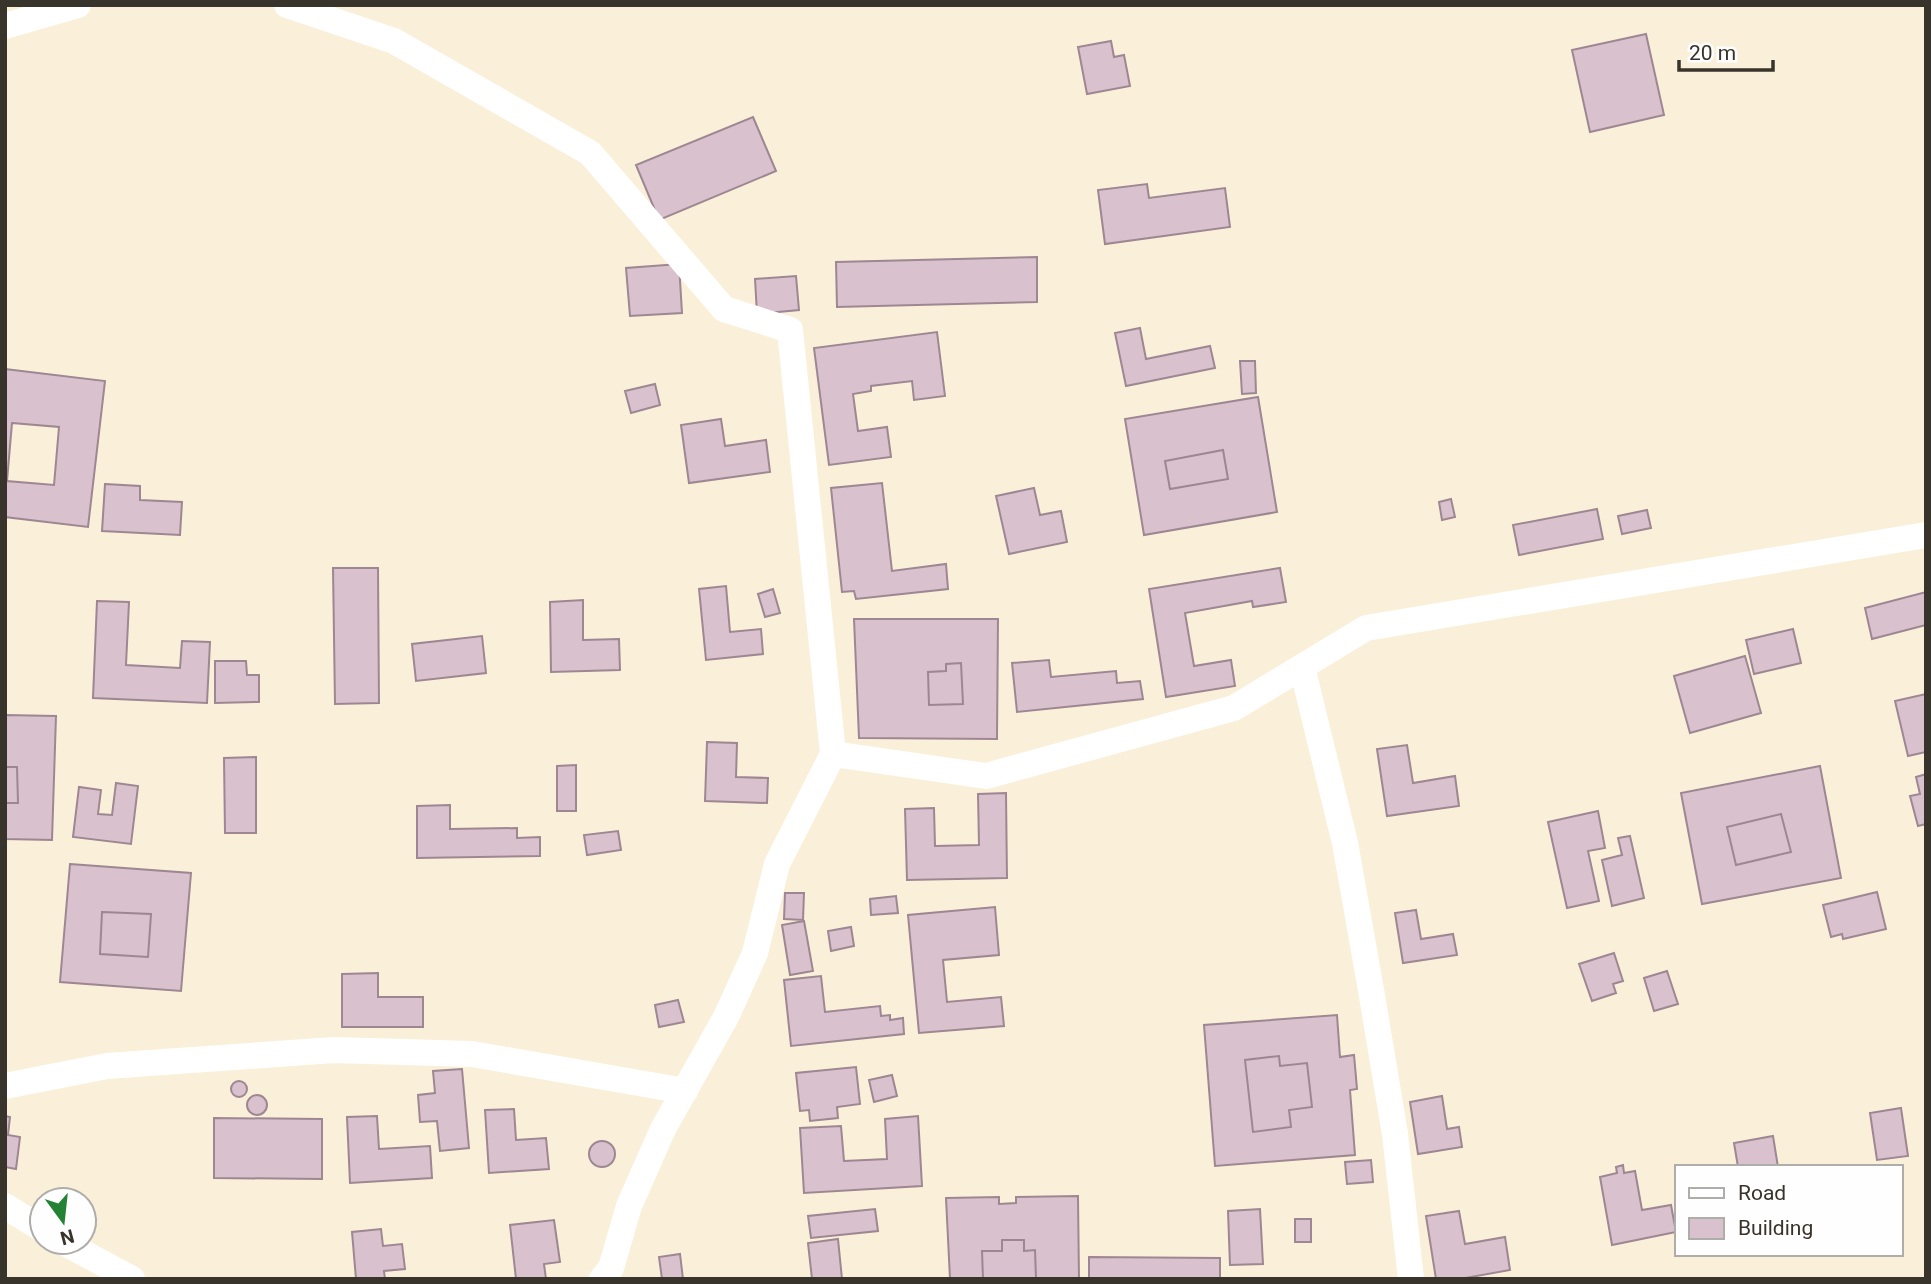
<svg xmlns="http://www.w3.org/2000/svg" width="1931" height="1284" viewBox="0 0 1931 1284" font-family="Roboto,sans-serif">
<rect width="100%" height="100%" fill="#faf0d9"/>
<!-- building -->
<path fill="#d9c1cd" stroke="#9d8792" stroke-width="2" fill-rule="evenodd" d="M 1646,34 L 1664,115 L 1590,132 L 1572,50 Z
M 1111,41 L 1114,57 L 1124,55 L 1130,86 L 1087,94 L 1078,47 Z
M 753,117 L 776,171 L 659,220 L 636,165 Z
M 1147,184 L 1149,198 L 1225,188 L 1230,227 L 1105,244 L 1098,190 Z
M 1037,257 L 1037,302 L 837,307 L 836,262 Z
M 679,264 L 682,313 L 630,316 L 626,268 Z
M 796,276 L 799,310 L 757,314 L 755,279 Z
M 1140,328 L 1146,359 L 1210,346 L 1215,368 L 1126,386 L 1115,333 Z
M 937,332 L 945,396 L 914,400 L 912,381 L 871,386 L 871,391 L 853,394 L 858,431 L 887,427 L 891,457 L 829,465 L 814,348 Z
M 1240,361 L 1255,361 L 1256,393 L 1242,394 Z
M 5,369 L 105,381 L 88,527 L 5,517 ZM 12,423 L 59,427 L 54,485 L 7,481 Z
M 655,384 L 660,405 L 631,413 L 625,391 Z
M 1258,397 L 1277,512 L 1144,535 L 1125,419 ZM 1223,450 L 1228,479 L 1170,489 L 1165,461 Z
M 721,419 L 725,446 L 766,440 L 770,472 L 689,483 L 681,425 Z
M 1223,450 L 1228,479 L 1170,489 L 1165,461 Z
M 882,483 L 892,571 L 946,564 L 948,589 L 856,599 L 854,591 L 842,592 L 831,488 Z
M 105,484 L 140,486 L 140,500 L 182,502 L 180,535 L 102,531 Z
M 1034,488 L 1040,515 L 1061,511 L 1067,542 L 1009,554 L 996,496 Z
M 1451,499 L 1455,517 L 1442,520 L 1439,502 Z
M 1597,509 L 1603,539 L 1519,555 L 1513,525 Z
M 1647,510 L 1651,528 L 1622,534 L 1618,516 Z
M 333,568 L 378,568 L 379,703 L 335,704 Z
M 1280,568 L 1286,602 L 1253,607 L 1252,601 L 1185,613 L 1194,666 L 1231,660 L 1235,686 L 1166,697 L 1149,589 Z
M 726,586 L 730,632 L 761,629 L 763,654 L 706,660 L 699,589 Z
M 773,589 L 780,613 L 765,617 L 758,594 Z
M 1926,592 L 1926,625 L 1872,639 L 1865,608 Z
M 583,600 L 583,640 L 619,639 L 620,670 L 551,672 L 550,602 Z
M 97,601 L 129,602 L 126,665 L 180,668 L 182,641 L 210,642 L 207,703 L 93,698 Z
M 854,619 L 998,619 L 997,739 L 859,738 ZM 961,663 L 963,704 L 929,705 L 928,672 L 946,671 L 946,664 Z
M 1793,629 L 1801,663 L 1754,674 L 1746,640 Z
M 482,636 L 486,673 L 416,681 L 412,644 Z
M 1745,656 L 1761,713 L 1690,733 L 1674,676 Z
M 1049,660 L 1051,677 L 1116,671 L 1117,683 L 1140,681 L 1143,699 L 1017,712 L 1012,663 Z
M 215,661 L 246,661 L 247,675 L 259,675 L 259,702 L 215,703 Z
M 961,663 L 963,704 L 929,705 L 928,672 L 946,671 L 946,664 Z
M 1926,694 L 1926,752 L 1908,756 L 1895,701 Z
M 5,715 L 56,716 L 52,840 L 5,839 L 5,803 L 18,803 L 17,767 L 5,767 Z
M 707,742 L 737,743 L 736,777 L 768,778 L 767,803 L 705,801 Z
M 1407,745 L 1413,783 L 1455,776 L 1459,806 L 1387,816 L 1377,749 Z
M 256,757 L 256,833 L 225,833 L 224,758 Z
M 576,765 L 576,811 L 557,811 L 557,766 Z
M 1820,766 L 1841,878 L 1702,904 L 1681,793 ZM 1781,814 L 1791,852 L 1736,865 L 1727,827 Z
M 5,767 L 17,767 L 18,803 L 5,803 Z
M 1926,774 L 1926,824 L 1918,826 L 1910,796 L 1920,794 L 1916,777 Z
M 116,783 L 138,786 L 131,844 L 73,837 L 79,787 L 101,790 L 98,814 L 112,815 Z
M 1006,793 L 1007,878 L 907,880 L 905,809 L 934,808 L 935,846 L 979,845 L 978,794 Z
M 450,805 L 450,829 L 517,828 L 517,838 L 540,837 L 540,856 L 417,858 L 417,806 Z
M 1598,811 L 1605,848 L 1588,851 L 1599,901 L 1567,908 L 1548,822 Z
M 1781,814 L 1791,852 L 1736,865 L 1727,827 Z
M 618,831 L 621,850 L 587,855 L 584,835 Z
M 1630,836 L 1644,898 L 1612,906 L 1602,860 L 1622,855 L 1618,838 Z
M 70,864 L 191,873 L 181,991 L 60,982 ZM 102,912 L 151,914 L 148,957 L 100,954 Z
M 1877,892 L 1886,929 L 1843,939 L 1842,934 L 1831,937 L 1823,905 Z
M 785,893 L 804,893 L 803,920 L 784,919 Z
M 896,896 L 898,913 L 871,915 L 870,899 Z
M 995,907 L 999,955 L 943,960 L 947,1002 L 1001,997 L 1004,1026 L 919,1033 L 908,915 Z
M 1416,910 L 1421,939 L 1453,934 L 1457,955 L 1403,963 L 1395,913 Z
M 102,912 L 151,914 L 148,957 L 100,954 Z
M 804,921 L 813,971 L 790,975 L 782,925 Z
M 851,927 L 854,946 L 831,951 L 828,931 Z
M 1614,953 L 1623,981 L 1613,984 L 1616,993 L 1592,1001 L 1579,964 Z
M 1667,971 L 1678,1004 L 1654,1011 L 1644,978 Z
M 378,973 L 378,997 L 423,997 L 423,1027 L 342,1027 L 342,974 Z
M 821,976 L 825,1012 L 880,1006 L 881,1016 L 890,1015 L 890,1020 L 903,1018 L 904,1034 L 791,1046 L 784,980 Z
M 678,1000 L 684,1022 L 659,1027 L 655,1005 Z
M 1337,1015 L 1340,1057 L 1354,1055 L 1357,1089 L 1350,1090 L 1355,1155 L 1215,1166 L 1204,1025 ZM 1279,1056 L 1280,1066 L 1307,1063 L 1312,1107 L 1289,1110 L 1291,1127 L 1253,1132 L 1245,1060 Z
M 1279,1056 L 1280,1066 L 1307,1063 L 1312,1107 L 1289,1110 L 1291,1127 L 1253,1132 L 1245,1060 Z
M 856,1067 L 860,1104 L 837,1107 L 838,1118 L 810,1121 L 809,1110 L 800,1111 L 796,1073 Z
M 462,1069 L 469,1148 L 440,1151 L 437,1121 L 420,1122 L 418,1095 L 435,1093 L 433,1071 Z
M 892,1075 L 897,1096 L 874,1102 L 869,1080 Z
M231 1089a8 8 0 1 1 16 0a8 8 0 1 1-16 0Z
M247 1105a10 10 0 1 1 20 0a10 10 0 1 1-20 0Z
M 1442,1096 L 1447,1129 L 1459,1127 L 1462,1147 L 1418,1154 L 1410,1102 Z
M 1901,1108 L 1908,1156 L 1877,1160 L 1870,1113 Z
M 514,1109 L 516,1140 L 546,1138 L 549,1169 L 489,1173 L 485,1110 Z
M 5,1116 L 10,1117 L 8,1135 L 20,1137 L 16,1169 L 5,1167 Z
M 377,1116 L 379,1149 L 430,1146 L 432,1178 L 350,1183 L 347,1117 Z
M 918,1116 L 922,1186 L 804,1193 L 800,1128 L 841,1126 L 844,1161 L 887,1159 L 885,1119 Z
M 214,1118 L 322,1119 L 322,1179 L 214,1178 Z
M 1773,1136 L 1778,1167 L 1738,1167 L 1734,1143 Z
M589 1154a13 13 0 1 1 26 0a13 13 0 1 1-26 0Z
M 1371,1160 L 1373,1182 L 1347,1184 L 1345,1162 Z
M 1623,1165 L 1624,1173 L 1635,1171 L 1642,1210 L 1671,1205 L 1676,1232 L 1612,1245 L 1600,1177 L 1617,1173 L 1616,1167 Z
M 1078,1196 L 1079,1279 L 1036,1279 L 1035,1250 L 1024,1251 L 1024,1240 L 1002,1240 L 1002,1251 L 982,1251 L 983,1279 L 950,1279 L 946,1198 L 999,1197 L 999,1204 L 1016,1203 L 1016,1197 Z
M 875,1209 L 878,1231 L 811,1238 L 808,1216 Z
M 1260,1209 L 1263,1264 L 1230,1265 L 1228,1211 Z
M 1459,1211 L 1465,1244 L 1505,1237 L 1510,1270 L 1460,1279 L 1436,1279 L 1426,1216 Z
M 1295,1219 L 1311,1219 L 1311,1242 L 1295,1242 Z
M 554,1220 L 560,1262 L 544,1264 L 546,1279 L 516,1279 L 510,1225 Z
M 381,1229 L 383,1246 L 402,1244 L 405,1269 L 384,1271 L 385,1279 L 356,1279 L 352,1232 Z
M 838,1239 L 842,1279 L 812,1279 L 808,1243 Z
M 1002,1240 L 1024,1240 L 1024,1251 L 1035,1250 L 1036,1279 L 983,1279 L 982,1251 L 1002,1251 Z
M 680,1254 L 683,1279 L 662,1279 L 659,1257 Z
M 1089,1257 L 1220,1258 L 1220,1279 L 1089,1279 Z"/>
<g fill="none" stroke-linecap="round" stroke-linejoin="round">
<!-- minor -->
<path stroke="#fff" stroke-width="26" d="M 287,5 L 394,41 L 590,153 L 724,309 L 790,330 L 833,754 L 986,776 L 1234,708 L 1366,628 L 1926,535
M 5,26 L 78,5
M 1302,667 L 1345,843 L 1371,990 L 1395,1134 L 1411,1279
M 5,1086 L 107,1066 L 334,1050 L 472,1054 L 685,1091
M 5,1206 L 42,1229
M 63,1242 L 132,1279
M 602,1279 L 611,1268 L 629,1206 L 663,1129 L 726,1017 L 755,953 L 777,864 L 833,754"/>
</g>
<!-- border -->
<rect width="1931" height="1284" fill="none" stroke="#38342c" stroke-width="14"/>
<!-- legend -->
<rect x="1675" y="1165" width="228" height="91" fill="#fefefe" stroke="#afadaa" stroke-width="2"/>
<rect x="1689" y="1188" width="35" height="10" fill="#ffffff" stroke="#afadaa" stroke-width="2"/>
<text x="1738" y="1200" font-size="21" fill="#38342c">Road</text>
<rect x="1689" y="1218" width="35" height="21" fill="#d9c1cd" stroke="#afadaa" stroke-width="2"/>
<text x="1738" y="1235" font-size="21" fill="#38342c">Building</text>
<!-- north arrow -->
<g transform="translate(63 1221) rotate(165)"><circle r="33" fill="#fefefe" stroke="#afadaa" stroke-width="2"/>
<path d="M0-5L12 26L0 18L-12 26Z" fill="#238233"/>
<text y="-10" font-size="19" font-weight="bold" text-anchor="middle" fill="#38342c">N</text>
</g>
<!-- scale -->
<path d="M1679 60v10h94v-10" fill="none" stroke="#38342c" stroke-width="3.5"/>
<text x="1689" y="60" font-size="21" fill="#38342c" stroke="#fefefe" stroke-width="5" paint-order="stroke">20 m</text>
</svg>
